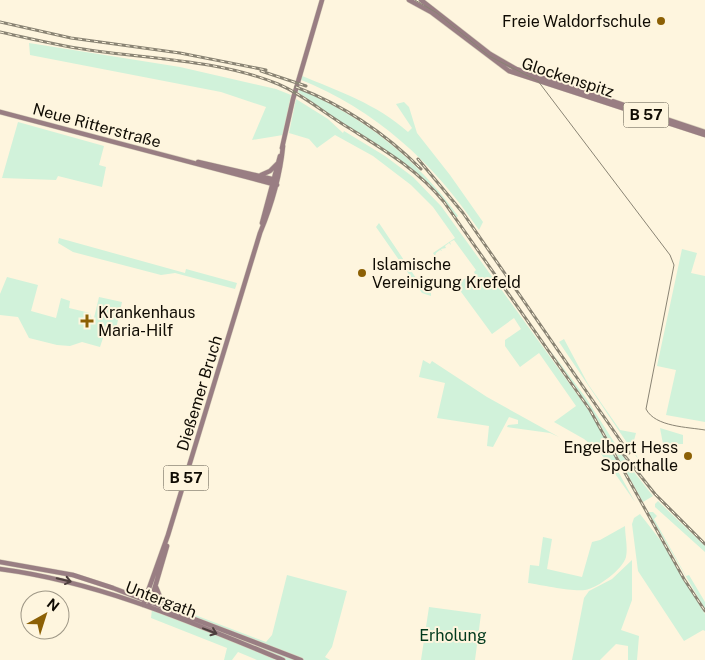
<svg xmlns="http://www.w3.org/2000/svg" width="705" height="660" viewBox="0 0 705 660" font-family="'Public Sans',sans-serif">
<rect width="100%" height="100%" fill="#fef5de"/>
<!-- green -->
<path fill="#d1f2da" d="M 29,43 L 180,67 L 276,89 L 291,95 L 283,135 L 252,140 L 266,107 L 221,92 L 30,55 Z
M 300,75 C 338,91 377,104 408,132 L 412,128 L 396,104 L 404,102 L 409,107 L 417,133 L 450,175 L 483,222 L 479,230 C 433,162 376,110 299,79 Z
M 299,89 C 364,117 417,159 458,216 L 456,218 C 421,168 395,157 345,125 C 329,115 314,103 298,92 Z
M 296,99 L 328,119 L 343,133 L 344,131 L 385,156 L 413,177 L 441,206 L 592,415 L 639,501 L 617,462 L 614,464 L 635,502 L 599,451 L 584,439 L 554,422 L 576,406 L 539,353 L 520,367 L 505,346 L 505,340 L 521,329 L 514,318 L 492,334 L 456,285 L 467,277 L 476,276 L 474,272 L 476,270 L 454,240 L 450,242 L 451,245 L 449,243 L 445,246 L 446,248 L 441,249 L 442,251 L 440,250 L 436,253 L 435,256 L 433,253 L 455,238 L 433,207 L 411,185 L 373,156 L 335,135 L 317,148 L 309,139 L 289,133 Z
M 18,122 L 104,146 L 99,165 L 106,167 L 102,187 L 58,176 L 56,180 L 2,178 Z
M 379,223 L 424,290 L 431,293 L 431,296 L 422,293 L 376,227 Z
M 59,238 L 185,273 L 186,269 L 237,283 L 235,289 L 175,273 L 161,275 L 73,252 L 58,243 Z
M 682,249 L 697,253 L 691,273 L 705,276 L 705,422 L 666,415 L 676,370 L 657,366 Z
M 7,277 L 38,285 L 31,311 L 56,318 L 61,298 L 70,301 L 69,308 L 90,313 L 93,322 L 99,297 L 122,302 L 116,329 L 103,327 L 106,329 L 100,347 L 82,342 L 70,346 L 57,345 L 29,338 L 18,317 L 0,315 L 0,294 Z
M 564,339 L 588,384 L 620,430 L 636,433 L 632,448 L 642,465 L 559,342 Z
M 550,350 L 586,398 L 630,467 L 653,496 L 643,502 L 598,421 Z
M 423,360 L 430,364 L 432,361 L 487,397 L 559,437 L 550,433 L 507,427 L 508,425 L 518,424 L 518,420 L 509,417 L 493,447 L 487,446 L 489,426 L 437,418 L 445,383 L 419,377 Z
M 660,428 L 683,435 L 683,444 L 663,444 Z
M 658,501 L 705,546 L 705,552 L 655,507 L 655,504 Z
M 648,512 L 653,512 L 657,516 L 654,519 L 686,576 L 689,575 L 705,602 L 705,609 Z
M 640,514 L 661,541 L 705,614 L 705,631 L 703,630 L 684,641 L 638,571 L 632,524 L 634,518 Z
M 625,526 C 625,536 628,547 626,557 C 623,569 598,588 585,590 C 573,592 542,585 528,583 L 530,565 L 539,566 L 543,537 L 552,539 L 547,569 L 582,577 L 592,542 L 600,540 Z
M 632,560 L 632,600 L 621,630 L 639,636 L 637,660 L 628,660 L 628,646 L 616,644 L 600,660 L 572,660 L 584,598 L 589,591 L 612,579 Z
M 287,575 L 347,591 L 332,647 L 325,657 L 330,660 L 257,660 L 238,652 L 232,660 L 224,660 L 227,648 L 151,618 L 153,599 L 266,642 L 272,635 Z
M 429,607 L 481,614 L 475,660 L 421,660 Z"/>
<g fill="none" stroke-linecap="round" stroke-linejoin="round">
<!-- major casing -->
<g stroke="#d8d0bb" stroke-width="5.5">
<path id="major" d="M 409,0 L 431,12 L 509,71 L 705,135
M 421,0 L 490,54 L 516,69 L 705,132
M 0,112 L 277,185
M 282,148 L 293,99 L 322,0
M 198,162 L 276,180
M 261,175 L 270,171 L 277,164
M 262,223 L 280,156
M 0,562 L 73,575 L 113,588 L 301,660
M 0,569 C 99,582 191,622 283,660
M 156,587 L 161,599 L 172,607
M 150,604 L 167,546
M 143,605 L 168,535 L 260,233 C 272,204 280,177 283,146"/>
</g>
<!-- major -->
<use href="#major" stroke="#997e83" stroke-width="4.5"/>
<!-- tram -->
<path stroke="#8a8474" stroke-width="1" d="M 415,0 L 437,13 L 489,56 L 538,81 L 670,255 L 674,265 L 646,409 C 655,427 688,427 705,430"/>
<!-- rail casing -->
<g stroke="#8a8474" stroke-width="3">
<path id="rail" d="M 0,22 L 71,38 L 180,53 L 266,70
M 0,32 C 32,39 64,47 96,51 C 156,59 222,61 278,84 C 304,95 325,114 349,128 C 384,150 417,169 444,202 L 590,410 L 684,579 L 705,611
M 261,71 L 306,86
M 296,87 C 343,105 385,133 421,169
M 418,159 L 463,213 L 629,453
M 620,450 L 655,494 L 705,544"/>
</g>
<!-- rail -->
<use href="#rail" stroke="#fef5de" stroke-width="1" stroke-dasharray="4" stroke-linecap="butt"/>
</g>
<!-- one-way arrows -->
<defs><path id="oneway-shaft" d="M-6 0H5M1.5-3L5.5 0L1.5 3" fill="none" stroke-width="1.6" stroke-linecap="round" stroke-linejoin="round" transform="scale(1.25)"/></defs>
<g stroke="#4d3f3d">
<use href="#oneway-shaft" transform="translate(64 580) rotate(13)"/>
<use href="#oneway-shaft" transform="translate(210 631) rotate(21)"/>
</g>
<!-- markers -->
<g fill="#8c6005" stroke="#fef5de" stroke-width="2">
<circle cx="661" cy="21" r="5"/>
<circle cx="362" cy="273" r="5"/>
<path d="M84.5 313.5h5v5h5v5h-5v5h-5v-5h-5v-5h5z"/>
<circle cx="688" cy="456" r="5"/>
</g>
<g text-anchor="middle" stroke-width="4" stroke-linejoin="round" paint-order="stroke">
<!-- shield labels -->
<g fill="#fef5de" stroke="#575145" stroke-width="1">
<rect x="623.5" y="102.5" width="45" height="25" rx="4"/>
<rect x="163.5" y="465.5" width="45" height="25" rx="4"/>
</g>
<g font-size="15" font-weight="bold" fill="#0f0b03">
<text x="646" y="120">B 57</text>
<text x="186" y="483">B 57</text>
</g>
<!-- poi labels -->
<g font-size="16" fill="#0f0b03" stroke="#fef5de" text-anchor="end">
<text x="651" y="27">Freie Waldorfschule</text>
<text x="372" y="270" text-anchor="start">Islamische<tspan x="372" dy="18">Vereinigung Krefeld</tspan></text>
<text x="98" y="318" text-anchor="start">Krankenhaus<tspan x="98" dy="18">Maria-Hilf</tspan></text>
<text x="678" y="453">Engelbert Hess<tspan x="678" dy="18">Sporthalle</tspan></text>
</g>
<!-- street labels -->
<g font-size="16" fill="#0f0b03" stroke="#fef5de">
<text transform="translate(568 77) rotate(18)" y="6">Glockenspitz</text>
<text transform="translate(97 125) rotate(15)" y="6">Neue Ritterstraße</text>
<text transform="translate(199 393) rotate(-73)" y="6">Dießemer Bruch</text>
<text transform="translate(161 599) rotate(21)" y="6">Untergath</text>
</g>
<!-- park labels -->
<g font-size="16" fill="#00391c" stroke="#fef5de">
<text x="453" y="641">Erholung</text>
</g>
</g>
<!-- north arrow -->
<g transform="translate(45 615) rotate(39)"><circle r="24" fill="#fef5de" stroke="#9e9786"/>
<path d="M0-4L9 19L0 12L-9 19Z" fill="#8c6005"/>
<text y="-8" font-size="14" font-weight="bold" text-anchor="middle" fill="#0f0b03">N</text>
</g>
</svg>
